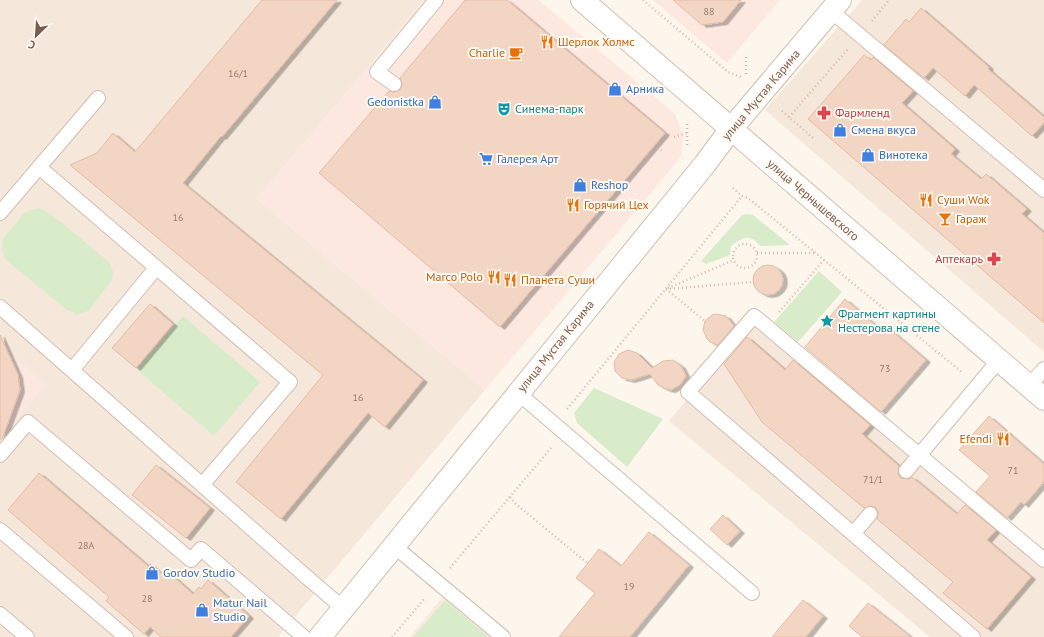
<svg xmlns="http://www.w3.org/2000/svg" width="1044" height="637" viewBox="0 0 1044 637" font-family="'PT Sans',sans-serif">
<defs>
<filter id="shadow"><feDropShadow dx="4.5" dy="2.5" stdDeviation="0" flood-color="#0004"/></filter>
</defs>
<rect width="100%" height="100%" fill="#fdf6ec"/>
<!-- residential -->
<path fill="#f5e8da" d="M 0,0 L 424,0 L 257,199 L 485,390 L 278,637 L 0,637 Z
M 862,0 L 1044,0 L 1044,352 L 765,110 Z
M 753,321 L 1044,564 L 1044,637 L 930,637 L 669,421 Z"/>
<!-- commercial -->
<path fill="#fde8e0" d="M 424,0 L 539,0 L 675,114 L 683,134 L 681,157 L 485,390 L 257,199 Z
M 653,0 L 780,0 L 727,63 Z
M 0,345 L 46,384 L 0,439 Z
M 445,594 L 496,637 L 410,637 Z"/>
<!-- green -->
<path fill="#d8ecc9" d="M 39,208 L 51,214 L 109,262 L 113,271 L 112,280 L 88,311 L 77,314 L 67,310 L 6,260 L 2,249 L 3,239 L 25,212 Z
M 747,214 L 753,215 L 790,245 L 760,246 C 751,234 742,237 731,246 L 730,255 L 706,264 L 701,261 L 742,215 Z
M 819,271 L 842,292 L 798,342 L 774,322 Z
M 183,316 L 260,382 L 214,436 L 137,370 Z
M 594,388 L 663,419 L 627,467 L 577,423 L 574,413 Z
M 445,600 L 489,637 L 413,637 Z"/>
<!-- building -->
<path fill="#f3d5c3" stroke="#e6bba3" filter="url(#shadow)" d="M 262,0 L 337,0 L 222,137 L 221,136 L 183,183 L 423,380 L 385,427 L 368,413 L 281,519 L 236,482 L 323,375 L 70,165 L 97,153 L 113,133 L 135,152 Z
M 465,0 L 507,0 L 665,133 L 500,327 L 319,173 L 389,91 L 394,92 L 401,89 L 402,84 L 400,78 Z
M 673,0 L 741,0 L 723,22 L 702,25 Z
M 921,8 L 989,67 L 988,69 L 1044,117 L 1044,123 L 1032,136 L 974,85 L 965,96 L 933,68 L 924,78 L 884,45 L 906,19 L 909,22 Z
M 864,55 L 871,60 L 873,57 L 913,91 L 902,103 L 955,149 L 951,154 L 981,179 L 986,174 L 1027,209 L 1022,214 L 1044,233 L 1044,323 L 808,119 Z
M753 280a15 15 0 1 1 30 0a15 15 0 1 1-30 0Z
M 845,299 L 882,331 L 886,326 L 926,360 L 881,412 L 805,347 Z
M 150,304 L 173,324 L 136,368 L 112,348 Z
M 716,314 L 726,316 L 734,326 L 718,345 L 710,342 L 707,339 L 703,330 L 705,321 L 712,315 Z
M 0,335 L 18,375 L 20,390 L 2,439 L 0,439 Z
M 747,337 L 785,370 L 793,360 L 870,425 L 862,434 L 899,466 L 898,474 L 901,478 L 909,479 L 912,477 L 957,514 L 965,505 L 996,530 L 987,540 L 1031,577 L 987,629 L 943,593 L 953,582 L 877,519 L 878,512 L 876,508 L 871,506 L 864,508 L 762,422 L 724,364 Z
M 628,350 L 637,353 L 652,368 L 663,361 L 673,360 L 681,366 L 686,376 L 680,385 L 671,390 L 666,389 L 658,385 L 650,374 L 631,380 L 622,378 L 615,371 L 614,362 L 619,354 Z
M 989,416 L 1044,464 L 1044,482 L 1024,505 L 1021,502 L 1007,518 L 976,492 L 990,476 L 959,450 Z
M 156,465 L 210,508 L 186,538 L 132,495 Z
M 39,473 L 148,566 L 150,564 L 162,574 L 166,570 L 193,594 L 199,587 L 201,589 L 208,580 L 249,616 L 231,637 L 161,637 L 150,627 L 144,634 L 106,601 L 109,597 L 8,510 Z
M 723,515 L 740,531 L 727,545 L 710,529 Z
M 649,532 L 689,565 L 630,637 L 559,637 L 595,593 L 576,578 L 599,549 L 621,566 Z
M 803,600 L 823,616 L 806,637 L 772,637 Z
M 868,603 L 911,637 L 862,637 L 849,626 Z"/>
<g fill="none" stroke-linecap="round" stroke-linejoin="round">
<!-- lane casing -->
<g stroke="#d1beb0" stroke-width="16">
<path id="lane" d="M 831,11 L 1044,190
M 394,84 L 377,72 L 436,0
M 39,167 L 290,382 L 202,485
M 0,213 L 98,98
M 0,307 L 309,579 L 343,608
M 72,370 L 156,268
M 1029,386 L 1044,369
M 518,393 L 752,593
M 0,455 L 28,422 L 191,560 L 201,549 L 304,637
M 906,471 L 999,360
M 0,530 L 126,637
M 853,534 L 870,514
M 394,546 L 503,637
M 0,614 L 27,637
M 973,637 L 688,392 L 754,316 L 1044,560"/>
</g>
<!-- street casing -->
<g stroke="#d1beb0" stroke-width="24">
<path id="street" d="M 320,637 L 705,164 L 731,129 L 840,0"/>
</g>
<!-- secondary casing -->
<g stroke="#d6c0b0" stroke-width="24">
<path id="secondary" d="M 582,0 L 1044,399"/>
</g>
<!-- path -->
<path stroke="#d9b8a5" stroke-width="2.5" stroke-dasharray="1 3" stroke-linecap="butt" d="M 643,0 L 728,72 L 743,78
M 872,21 L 889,0
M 746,74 L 746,56
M 782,111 L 813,138
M 789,117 L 848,49
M 687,124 L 687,147
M 674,137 L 687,133
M 654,146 L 662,151
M 733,188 L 742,196 L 748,198 L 963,373
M733 256a12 12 0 1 1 24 0a12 12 0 1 1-24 0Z
M 757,253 L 816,253
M 668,288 L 734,260
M 666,289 L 753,282
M 666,289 L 705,321
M 779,312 L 824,260
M 567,409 L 742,196
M 510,497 L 516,504 L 587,563
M 450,568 L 551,448
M 392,637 L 425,598"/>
<!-- lane -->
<use href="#lane" stroke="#fff" stroke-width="14"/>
<!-- street -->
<use href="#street" stroke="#fff" stroke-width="22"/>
<!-- secondary -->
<use href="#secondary" stroke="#fff" stroke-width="22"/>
</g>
<!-- icons -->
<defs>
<g id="restaurant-bare" transform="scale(1.08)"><path d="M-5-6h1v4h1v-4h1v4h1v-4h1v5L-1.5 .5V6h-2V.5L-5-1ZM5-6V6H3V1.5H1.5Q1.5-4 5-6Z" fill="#e8710a" stroke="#fffaf3" stroke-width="2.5" paint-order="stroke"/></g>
<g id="cafe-bare" transform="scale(1.08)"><path d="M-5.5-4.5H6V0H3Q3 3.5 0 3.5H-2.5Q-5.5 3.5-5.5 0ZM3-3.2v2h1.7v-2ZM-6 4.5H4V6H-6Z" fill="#e8710a" stroke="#fffaf3" stroke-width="2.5" paint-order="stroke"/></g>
<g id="shop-bare" transform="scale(1.08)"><path d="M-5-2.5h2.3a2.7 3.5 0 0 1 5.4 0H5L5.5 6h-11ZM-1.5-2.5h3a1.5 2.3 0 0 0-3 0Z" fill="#3f7fe0" stroke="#fffaf3" stroke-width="2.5" paint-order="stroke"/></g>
<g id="theatre-bare" transform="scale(1.08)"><path d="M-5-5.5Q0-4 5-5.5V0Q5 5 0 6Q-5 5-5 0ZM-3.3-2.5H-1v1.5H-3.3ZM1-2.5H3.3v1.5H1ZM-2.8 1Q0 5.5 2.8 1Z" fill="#0f9aa8" stroke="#fffaf3" stroke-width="2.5" paint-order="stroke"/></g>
<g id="pharmacy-bare" transform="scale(1.08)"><path d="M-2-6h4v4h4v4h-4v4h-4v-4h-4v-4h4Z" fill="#e0444e" stroke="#fffaf3" stroke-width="2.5" paint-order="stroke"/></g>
<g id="supermarket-bare" transform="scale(1.08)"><path d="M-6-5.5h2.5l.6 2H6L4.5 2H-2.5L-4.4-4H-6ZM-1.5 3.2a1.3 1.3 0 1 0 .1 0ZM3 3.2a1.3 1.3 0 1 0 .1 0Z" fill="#3f7fe0" stroke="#fffaf3" stroke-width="2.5" paint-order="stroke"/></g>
<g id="bar-bare" transform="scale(1.08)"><path d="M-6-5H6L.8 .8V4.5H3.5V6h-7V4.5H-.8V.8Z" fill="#e8710a" stroke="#fffaf3" stroke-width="2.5" paint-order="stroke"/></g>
<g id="sight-bare" transform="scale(1.08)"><path d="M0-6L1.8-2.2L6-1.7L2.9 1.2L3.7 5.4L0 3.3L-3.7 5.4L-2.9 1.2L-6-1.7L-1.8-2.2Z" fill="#0f9aa8" stroke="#fffaf3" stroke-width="2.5" paint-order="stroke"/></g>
</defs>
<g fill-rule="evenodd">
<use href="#restaurant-bare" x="547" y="42"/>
<use href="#cafe-bare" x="516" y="53"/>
<use href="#shop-bare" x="615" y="89"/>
<use href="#shop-bare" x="435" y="102"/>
<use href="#theatre-bare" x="504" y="109"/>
<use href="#pharmacy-bare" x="824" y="113"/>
<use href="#shop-bare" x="840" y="130"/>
<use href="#shop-bare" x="868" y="155"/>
<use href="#supermarket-bare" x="486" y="159"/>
<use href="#shop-bare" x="580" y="185"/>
<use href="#restaurant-bare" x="926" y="200"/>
<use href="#restaurant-bare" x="573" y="205"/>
<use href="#bar-bare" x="945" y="219"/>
<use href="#pharmacy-bare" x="994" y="259"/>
<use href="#restaurant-bare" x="494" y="277"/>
<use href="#restaurant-bare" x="510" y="280"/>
<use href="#sight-bare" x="827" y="321"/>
<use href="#restaurant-bare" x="1003" y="439"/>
<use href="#shop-bare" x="152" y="573"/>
<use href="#shop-bare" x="202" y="610"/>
</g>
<g text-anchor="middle" stroke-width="4" stroke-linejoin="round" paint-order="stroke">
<!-- number labels -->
<g font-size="10" fill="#987a6a">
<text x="709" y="15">88</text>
<text x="238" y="77">16/1</text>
<text x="178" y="221">16</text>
<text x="885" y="372">73</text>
<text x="358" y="401">16</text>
<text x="1013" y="474">71</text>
<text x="873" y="483">71/1</text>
<text x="86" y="549">28А</text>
<text x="629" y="590">19</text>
<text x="147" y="602">28</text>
</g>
<!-- food labels -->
<g font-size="12" fill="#c56008" stroke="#fffaf3" text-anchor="start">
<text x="558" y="46">Шерлок Холмс</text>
<text x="505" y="57" text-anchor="end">Charlie</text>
<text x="937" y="204">Суши Wok</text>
<text x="584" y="209">Горячий Цех</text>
<text x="956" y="223">Гараж</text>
<text x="483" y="281" text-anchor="end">Marco Polo</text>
<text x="521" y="284">Планета Суши</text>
<text x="992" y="443" text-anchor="end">Efendi</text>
</g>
<!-- shop labels -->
<g font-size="12" fill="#366cbe" stroke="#fffaf3" text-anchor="start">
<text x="626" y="93">Арника</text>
<text x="424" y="106" text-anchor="end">Gedonistka</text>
<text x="851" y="134">Смена вкуса</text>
<text x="879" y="159">Винотека</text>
<text x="497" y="163">Галерея Арт</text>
<text x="591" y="189">Reshop</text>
<text x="163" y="577">Gordov Studio</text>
<text x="213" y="607">Matur Nail<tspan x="213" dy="14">Studio</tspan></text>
</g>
<!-- street labels -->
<g font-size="12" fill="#7a5c4d" stroke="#fffaf3">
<text transform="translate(761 95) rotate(-50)" y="4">улица Мустая Карима</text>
<text transform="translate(813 200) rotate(41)" y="4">улица Чернышевского</text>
<text transform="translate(556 346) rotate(-51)" y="4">улица Мустая Карима</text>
</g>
<!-- culture labels -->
<g font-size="12" fill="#0d838f" stroke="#fffaf3" text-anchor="start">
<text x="515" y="113">Синема-парк</text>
<text x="838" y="318">Фрагмент картины<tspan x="838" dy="14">Нестерова на стене</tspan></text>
</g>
<!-- health labels -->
<g font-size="12" fill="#be3a42" stroke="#fffaf3" text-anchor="start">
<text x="835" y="117">Фармленд</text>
<text x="983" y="263" text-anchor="end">Аптекарь</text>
</g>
</g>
<!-- north arrow -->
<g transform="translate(36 36) rotate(205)" stroke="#fffaf3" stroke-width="3" paint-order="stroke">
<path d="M0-3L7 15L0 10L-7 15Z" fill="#7a5c4d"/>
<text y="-6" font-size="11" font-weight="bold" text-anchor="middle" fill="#7a5c4d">С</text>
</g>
</svg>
